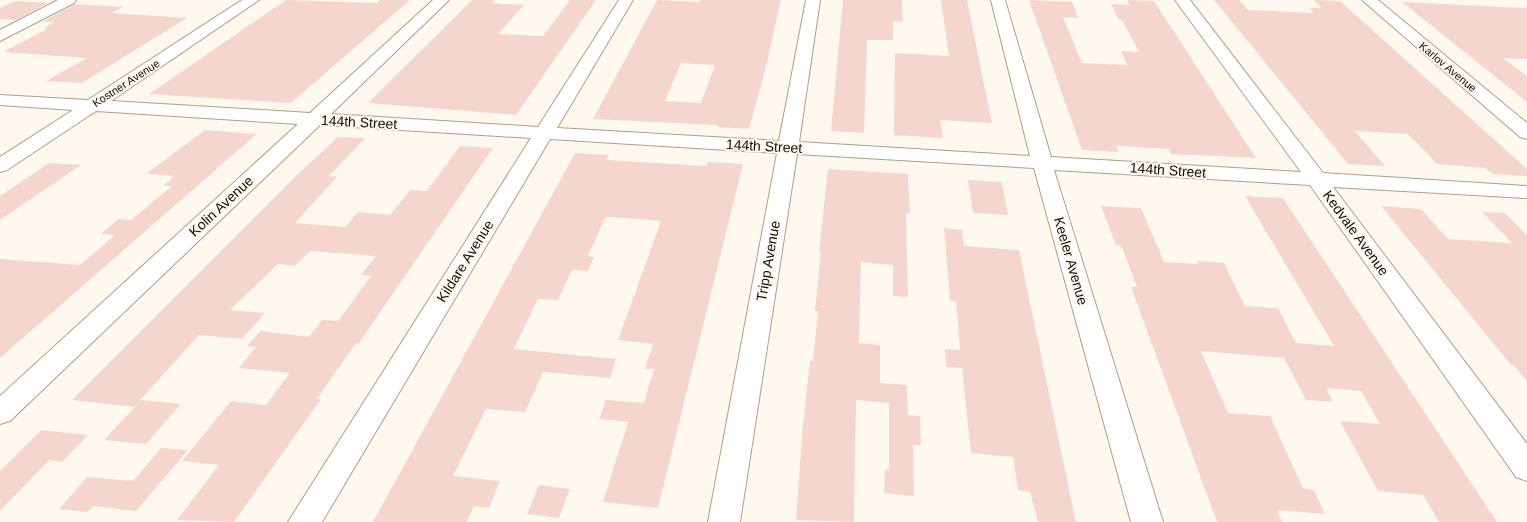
<svg xmlns="http://www.w3.org/2000/svg" width="1527" height="522" viewBox="0 0 1527 522" font-family="Helvetica,sans-serif">
<rect width="100%" height="100%" fill="#fff8ee"/>
<!-- building -->
<path fill="#f5d6cf" fill-rule="evenodd" d="M 286,0 L 377,3 L 380,0 L 410,0 L 291,103 L 149,94 Z
M 472,0 L 495,0 L 492,3 L 524,5 L 498,34 L 543,36 L 570,0 L 596,0 L 516,115 L 368,103 Z
M 657,0 L 700,2 L 700,0 L 781,0 L 765,71 L 749,129 L 717,127 L 717,125 L 593,119 ZM 681,63 L 715,65 L 701,103 L 665,101 Z
M 843,0 L 902,0 L 903,22 L 893,21 L 893,40 L 867,40 L 864,133 L 831,131 Z
M 941,0 L 967,0 L 992,123 L 940,120 L 943,138 L 894,135 L 895,53 L 949,56 Z
M 1029,0 L 1072,2 L 1078,18 L 1063,17 L 1082,63 L 1127,65 L 1121,51 L 1139,52 L 1122,20 L 1119,20 L 1111,4 L 1130,5 L 1127,0 L 1154,1 L 1256,158 L 1171,154 L 1169,149 L 1116,146 L 1118,152 L 1082,150 Z
M 1214,0 L 1239,0 L 1248,10 L 1314,13 L 1309,8 L 1322,8 L 1314,0 L 1340,1 L 1527,169 L 1527,176 L 1493,174 L 1485,168 L 1437,164 L 1408,134 L 1355,131 L 1385,166 L 1348,164 Z
M 15,1 L 48,3 L 16,20 L 0,19 L 0,8 Z
M 1402,2 L 1527,8 L 1527,59 L 1503,58 L 1527,76 L 1527,102 Z
M 75,4 L 123,7 L 111,13 L 187,18 L 82,83 L 46,81 L 87,58 L 3,52 L 47,29 L 44,28 L 55,22 L 42,22 Z
M 205,130 L 257,134 L 0,358 L 0,259 L 80,265 L 115,235 L 101,234 L 118,219 L 131,220 L 172,186 L 163,186 L 174,176 L 146,174 Z
M 338,137 L 365,138 L 329,176 L 337,177 L 295,223 L 345,227 L 358,212 L 390,215 L 410,190 L 427,191 L 460,146 L 493,148 L 359,343 L 356,343 L 317,399 L 321,399 L 234,522 L 177,520 L 219,465 L 182,461 L 231,401 L 266,405 L 290,373 L 239,368 L 256,347 L 247,346 L 261,331 L 309,337 L 322,320 L 338,321 L 371,276 L 361,275 L 376,256 L 310,251 L 295,266 L 278,264 L 230,310 L 265,313 L 242,339 L 199,335 L 134,407 L 72,400 L 300,172 Z
M 575,153 L 609,155 L 606,160 L 706,166 L 708,162 L 743,164 L 658,508 L 603,502 L 628,422 L 599,419 L 606,400 L 644,403 L 654,369 L 645,369 L 653,344 L 618,340 L 661,221 L 611,217 L 605,218 L 588,256 L 594,257 L 588,271 L 572,270 L 558,300 L 538,299 L 514,349 L 616,359 L 610,378 L 543,372 L 525,412 L 486,409 L 453,476 L 500,481 L 489,508 L 474,506 L 467,522 L 373,522 Z
M 49,163 L 81,165 L 0,220 L 0,196 Z
M 828,169 L 908,174 L 910,213 L 906,213 L 908,297 L 893,296 L 893,265 L 861,262 L 859,343 L 880,345 L 880,383 L 907,385 L 908,415 L 920,416 L 921,445 L 913,445 L 914,496 L 884,493 L 885,469 L 889,470 L 889,403 L 856,400 L 854,522 L 796,520 L 803,424 L 810,361 L 813,361 L 818,311 L 815,311 L 821,251 L 819,251 Z
M 968,180 L 1002,182 L 1008,215 L 973,213 Z
M 1245,196 L 1283,198 L 1497,522 L 1439,522 L 1423,495 L 1378,491 L 1340,421 L 1380,424 L 1361,391 L 1326,388 L 1333,402 L 1306,400 L 1284,358 L 1201,351 L 1228,413 L 1270,416 L 1303,488 L 1314,490 L 1325,514 L 1277,510 L 1282,522 L 1217,522 L 1131,287 L 1137,287 L 1121,245 L 1116,245 L 1101,206 L 1141,208 L 1164,262 L 1198,264 L 1197,261 L 1224,263 L 1245,306 L 1278,308 L 1296,343 L 1334,346 Z
M 1381,206 L 1421,209 L 1448,239 L 1512,243 L 1482,212 L 1505,213 L 1527,235 L 1527,381 L 1514,366 L 1511,365 Z
M 944,228 L 962,230 L 964,246 L 1019,250 L 1076,522 L 1038,522 L 1030,492 L 1018,490 L 1013,457 L 971,453 L 962,368 L 946,367 L 945,349 L 960,350 L 956,301 L 950,301 Z
M 141,400 L 181,404 L 146,444 L 104,440 Z
M 41,430 L 88,435 L 62,462 L 49,460 L 0,511 L 0,471 Z
M 161,448 L 188,450 L 136,511 L 93,506 L 88,512 L 59,509 L 87,477 L 133,481 Z
M 539,485 L 570,489 L 559,518 L 527,514 Z"/>
<g fill="none" stroke-linecap="round" stroke-linejoin="round">
<!-- minor casing -->
<g stroke="#ae9e87" stroke-width="2">
<path id="minor" d="M 58,0 L 76,0 L 74,3 L 0,41 L 0,30 Z
M 242,0 L 259,0 L 111,101 L 310,113 L 433,0 L 449,0 L 331,114 L 538,127 L 619,0 L 633,0 L 557,128 L 779,141 L 806,0 L 820,0 L 799,142 L 1030,156 L 991,0 L 1005,0 L 1051,157 L 1301,172 L 1175,0 L 1190,0 L 1323,173 L 1527,186 L 1527,198 L 1333,187 L 1527,444 L 1527,481 L 1516,477 L 1310,185 L 1054,170 L 1163,522 L 1131,522 L 1034,168 L 797,154 L 740,522 L 708,522 L 777,153 L 550,139 L 322,522 L 288,522 L 531,138 L 320,125 L 10,421 L 0,424 L 0,396 L 298,124 L 96,111 L 7,170 L 0,172 L 0,157 L 73,110 L 0,105 L 0,95 L 88,100 Z
M 1362,0 L 1378,0 L 1527,123 L 1527,139 L 1520,137 Z"/>
</g>
<!-- minor -->
<use href="#minor" fill="#fff" fill-rule="evenodd"/>
</g>
<g text-anchor="middle" stroke-width="4" stroke-linejoin="round" paint-order="stroke">
<!-- far-street labels -->
<g font-size="11" fill="#130e06" stroke="#fff8ee">
<text transform="translate(1448 67) rotate(40)" y="4">Karlov Avenue</text>
<text transform="translate(126 83) rotate(-33)" y="4">Kostner Avenue</text>
</g>
<!-- street labels -->
<g font-size="14" fill="#130e06" stroke="#fff8ee">
<text transform="translate(359 122) rotate(3)" y="5">144th Street</text>
<text transform="translate(764 146) rotate(3)" y="5">144th Street</text>
<text transform="translate(1168 170) rotate(4)" y="5">144th Street</text>
<text transform="translate(221 206) rotate(-43)" y="5">Kolin Avenue</text>
<text transform="translate(1356 233) rotate(54)" y="5">Kedvale Avenue</text>
<text transform="translate(465 261) rotate(-58)" y="5">Kildare Avenue</text>
<text transform="translate(768 261) rotate(-80)" y="5">Tripp Avenue</text>
<text transform="translate(1071 261) rotate(74)" y="5">Keeler Avenue</text>
</g>
</g>
</svg>
